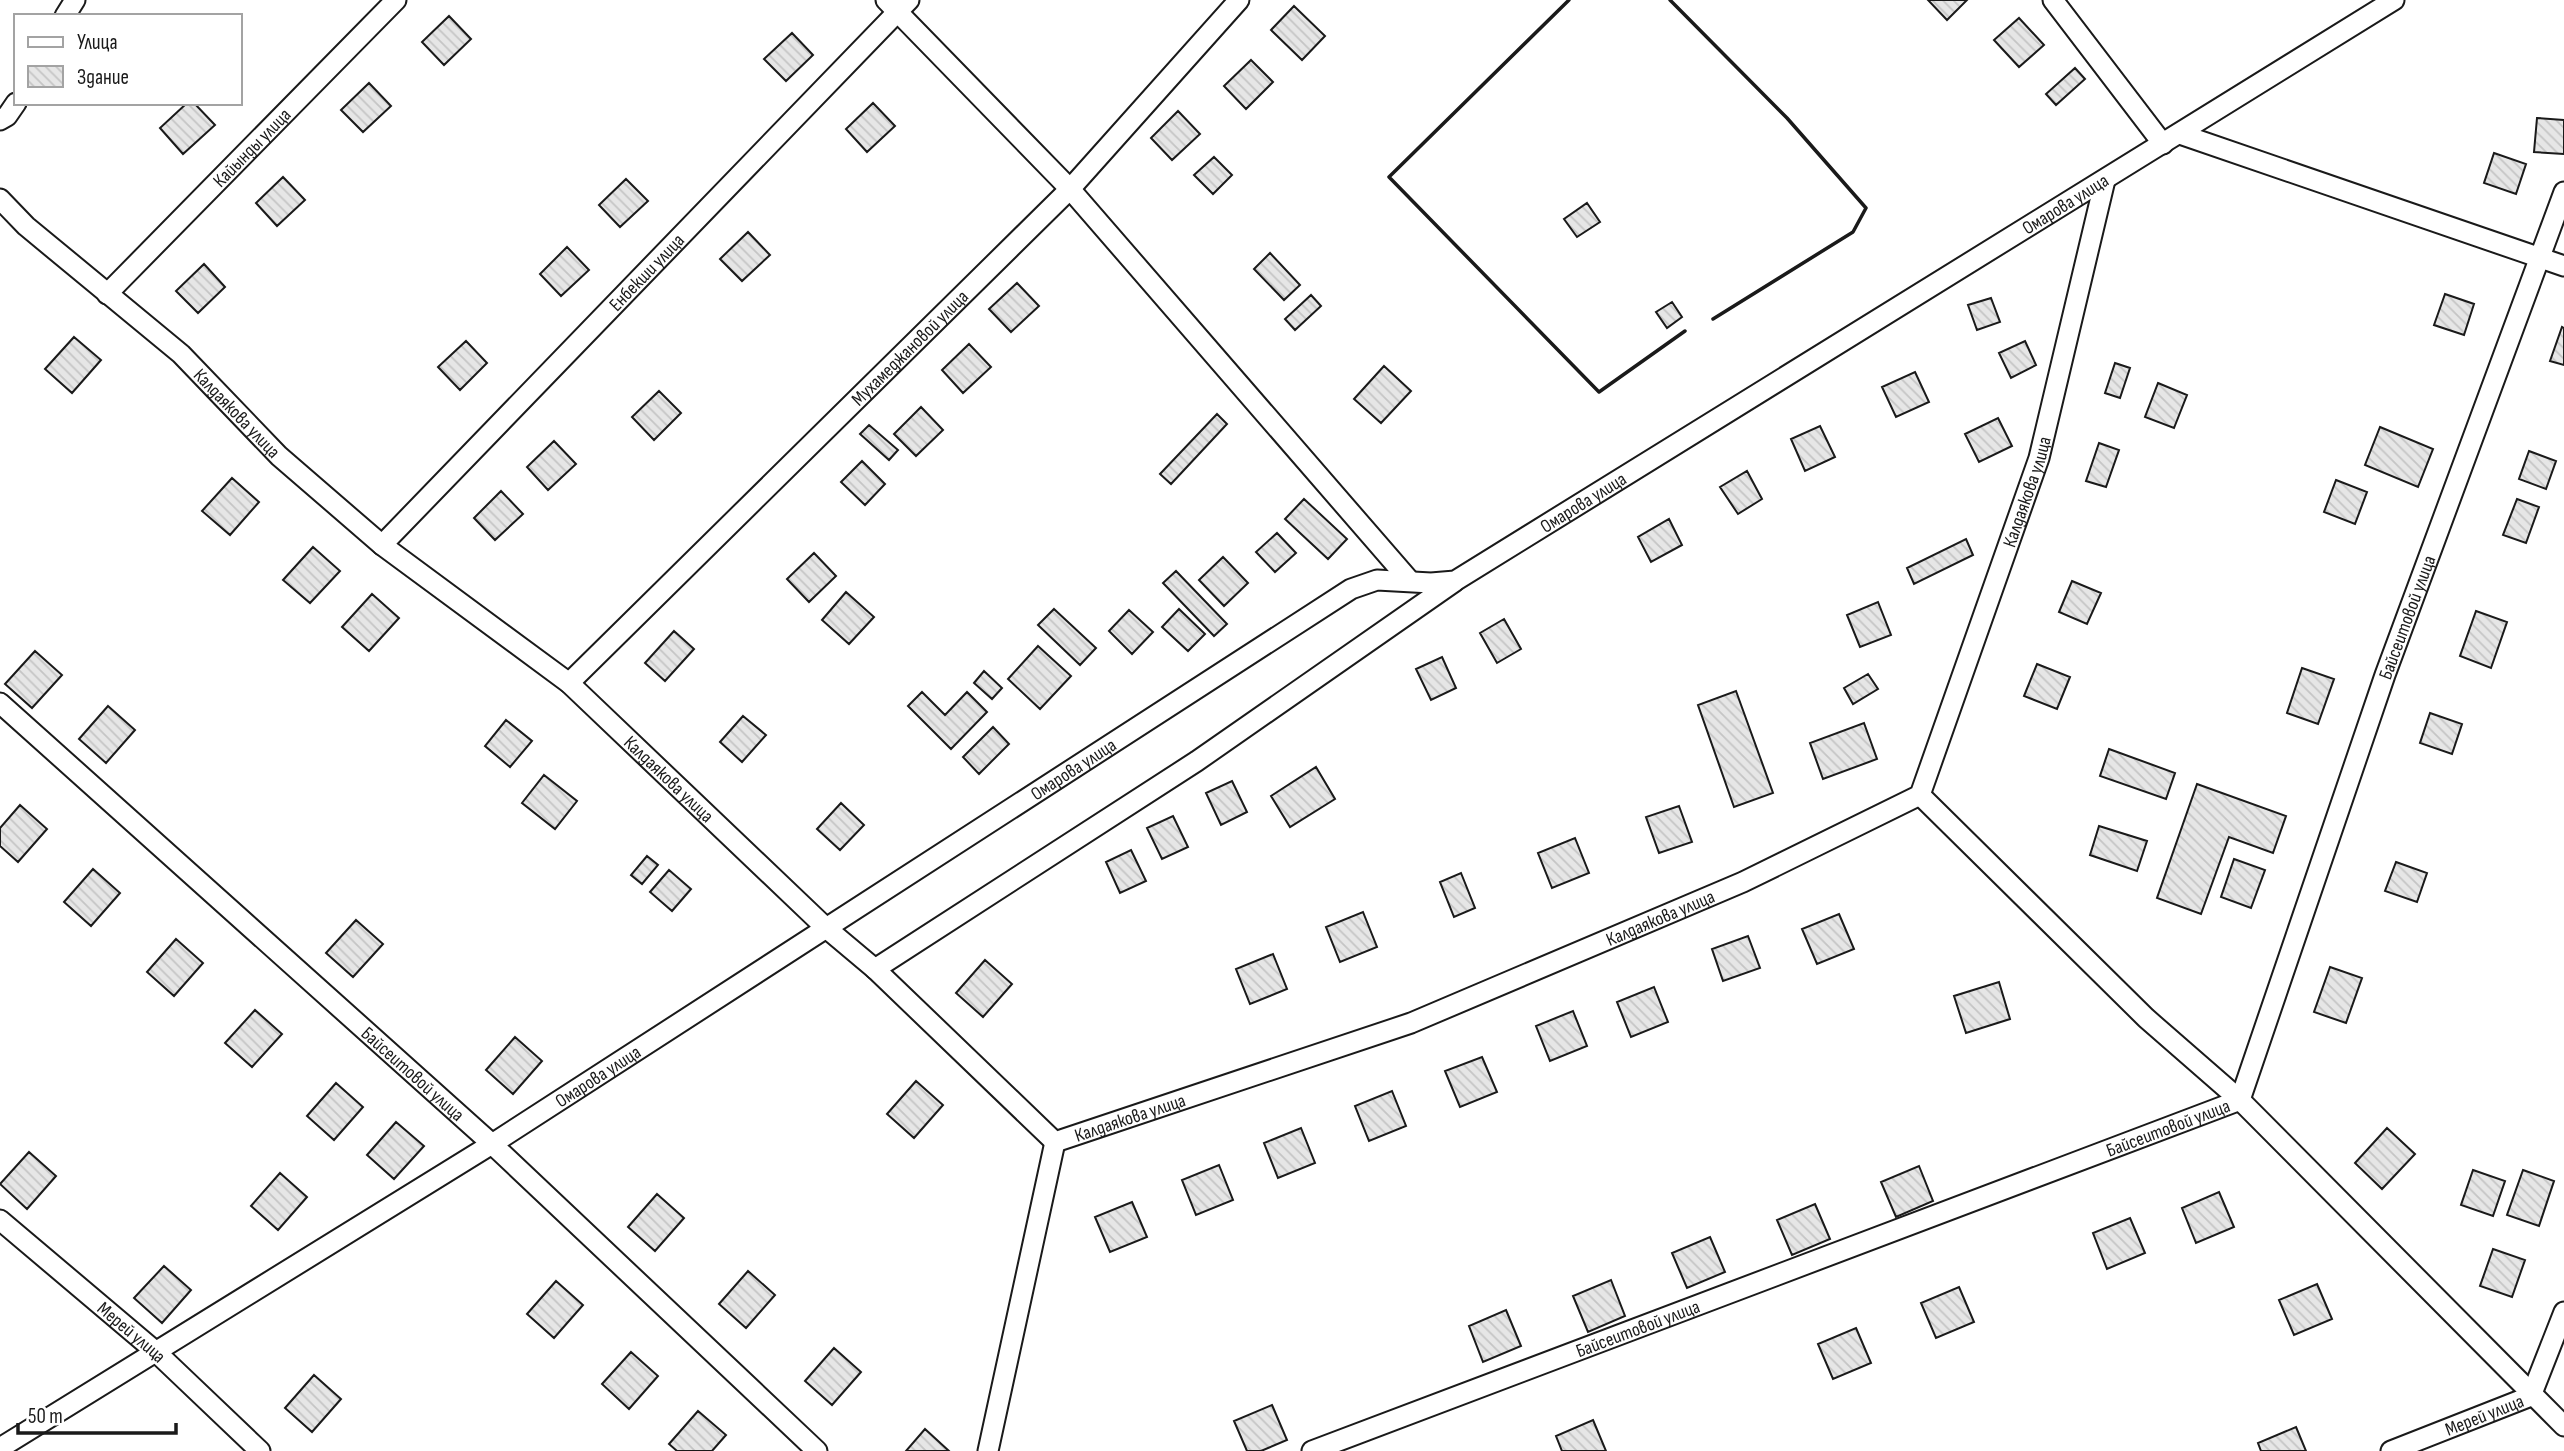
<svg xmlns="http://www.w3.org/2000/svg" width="2564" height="1451" viewBox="0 0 2564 1451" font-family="'Sofia Sans Condensed',sans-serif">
<defs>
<pattern id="building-back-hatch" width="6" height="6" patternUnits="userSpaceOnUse" patternTransform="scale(1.75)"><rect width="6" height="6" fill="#e6e6e6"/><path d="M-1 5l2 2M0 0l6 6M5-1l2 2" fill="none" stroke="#c5c5c5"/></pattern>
</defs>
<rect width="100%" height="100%" fill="#fff"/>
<!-- building -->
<path fill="url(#building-back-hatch)" stroke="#1a1a1a" stroke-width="2" d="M 1928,0 L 1967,0 L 1947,20 Z
M 1294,6 L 1325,36 L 1302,60 L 1271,30 Z
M 449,16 L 471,39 L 444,65 L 422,42 Z
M 2019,18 L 2044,45 L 2019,67 L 1994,40 Z
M 792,33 L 813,55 L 786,81 L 764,59 Z
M 1251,60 L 1273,82 L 1246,109 L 1224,86 Z
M 2075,68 L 2085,79 L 2056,105 L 2046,94 Z
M 369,83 L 391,106 L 363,132 L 341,110 Z
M 187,103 L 194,103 L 215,125 L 183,154 L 160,128 Z
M 873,103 L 895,126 L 867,152 L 846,129 Z
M 1178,111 L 1200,134 L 1172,160 L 1151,138 Z
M 2537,118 L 2564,120 L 2564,154 L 2534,152 Z
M 2494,153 L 2526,164 L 2516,194 L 2484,183 Z
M 1214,157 L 1232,175 L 1213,194 L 1194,175 Z
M 283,177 L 305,200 L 277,226 L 256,203 Z
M 626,179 L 648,201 L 620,227 L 599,205 Z
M 1587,203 L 1600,222 L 1577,237 L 1564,219 Z
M 748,232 L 770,255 L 742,281 L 720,259 Z
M 567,247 L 589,270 L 561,296 L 540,274 Z
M 1270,253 L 1300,285 L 1284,300 L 1254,269 Z
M 204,264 L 225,287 L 198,313 L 176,291 Z
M 1017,283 L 1039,306 L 1011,332 L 989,309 Z
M 2445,294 L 2474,304 L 2464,335 L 2434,325 Z
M 1311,295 L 1321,306 L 1295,330 L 1285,319 Z
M 1991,298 L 2000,322 L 1977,330 L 1968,305 Z
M 1672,302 L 1682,317 L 1667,328 L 1656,312 Z
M 2562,327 L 2564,328 L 2564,365 L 2550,361 Z
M 74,337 L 101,360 L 72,393 L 45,369 Z
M 466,341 L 487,363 L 460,390 L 438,367 Z
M 2025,341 L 2036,365 L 2011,378 L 1999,353 Z
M 969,344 L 991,367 L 963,393 L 942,370 Z
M 2115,363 L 2130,368 L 2120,398 L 2105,393 Z
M 1384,366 L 1411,391 L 1381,423 L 1354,399 Z
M 1915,372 L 1929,402 L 1896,417 L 1882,387 Z
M 2158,383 L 2187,395 L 2174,428 L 2145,417 Z
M 659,391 L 681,413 L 654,440 L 632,417 Z
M 921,407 L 943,430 L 916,456 L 894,434 Z
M 1217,414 L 1227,424 L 1171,484 L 1160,474 Z
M 1998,418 L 2012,446 L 1979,462 L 1965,434 Z
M 869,425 L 898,450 L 889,460 L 860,434 Z
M 1820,426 L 1835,457 L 1805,471 L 1791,439 Z
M 2380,427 L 2433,449 L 2418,487 L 2365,465 Z
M 554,441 L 576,464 L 548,490 L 527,467 Z
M 2099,443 L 2119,450 L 2106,487 L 2086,481 Z
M 2529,451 L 2556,461 L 2546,489 L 2519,479 Z
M 862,461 L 885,484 L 865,505 L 841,482 Z
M 1747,471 L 1762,499 L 1738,514 L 1720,487 Z
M 232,478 L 259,502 L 230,535 L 202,511 Z
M 2336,480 L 2367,492 L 2355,524 L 2324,512 Z
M 501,491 L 523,514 L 495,540 L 474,518 Z
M 1304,499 L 1347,539 L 1328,559 L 1285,519 Z
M 2517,499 L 2539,507 L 2526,543 L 2503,535 Z
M 1669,519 L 1682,545 L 1651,562 L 1638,537 Z
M 1277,533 L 1296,553 L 1275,572 L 1256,552 Z
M 1966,539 L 1973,555 L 1914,584 L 1907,568 Z
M 313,547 L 340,571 L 310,603 L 283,580 Z
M 814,553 L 836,576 L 809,602 L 787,579 Z
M 1223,557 L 1248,583 L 1224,606 L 1199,580 Z
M 1176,571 L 1227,624 L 1214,636 L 1163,583 Z
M 2072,581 L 2101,593 L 2087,624 L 2059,612 Z
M 846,592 L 874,617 L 849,644 L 822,620 Z
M 372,594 L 399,618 L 369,651 L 342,627 Z
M 1878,602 L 1891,635 L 1860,647 L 1847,615 Z
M 1054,609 L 1096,648 L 1080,665 L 1038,625 Z
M 1179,609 L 1205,634 L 1188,651 L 1162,627 Z
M 1129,610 L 1153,632 L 1132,654 L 1109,631 Z
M 2476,611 L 2507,622 L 2491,668 L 2460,656 Z
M 1504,619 L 1521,649 L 1497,663 L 1480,633 Z
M 674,631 L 694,649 L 665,681 L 645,663 Z
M 1038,646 L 1071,676 L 1040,709 L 1008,679 Z
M 35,651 L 62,675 L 32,708 L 5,684 Z
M 1442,657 L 1456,688 L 1431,700 L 1416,669 Z
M 2037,664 L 2070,677 L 2057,709 L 2024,696 Z
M 2302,668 L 2334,679 L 2318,724 L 2287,713 Z
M 984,671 L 1002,688 L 992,699 L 974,683 Z
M 1868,674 L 1878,689 L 1853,704 L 1844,688 Z
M 1736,691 L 1773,793 L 1734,807 L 1698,705 Z
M 922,692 L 945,715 L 967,692 L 987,712 L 951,749 L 908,706 Z
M 108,706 L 135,730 L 106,763 L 79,739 Z
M 2430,713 L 2462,724 L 2452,754 L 2420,743 Z
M 743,716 L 766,735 L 742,762 L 720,742 Z
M 506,720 L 532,741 L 510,767 L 485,746 Z
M 1864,723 L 1877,759 L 1823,779 L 1810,743 Z
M 993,727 L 1009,744 L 979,774 L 963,757 Z
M 2109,749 L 2175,773 L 2166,799 L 2100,776 Z
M 1316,767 L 1335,799 L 1290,827 L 1271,796 Z
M 544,775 L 577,801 L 555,829 L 522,803 Z
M 1232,781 L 1247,812 L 1221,825 L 1206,793 Z
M 2197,784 L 2286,816 L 2273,853 L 2229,837 L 2201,914 L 2157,898 Z
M 841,803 L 864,825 L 840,850 L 817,829 Z
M 20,805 L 47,829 L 18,862 L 0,846 L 0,828 Z
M 1679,806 L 1692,842 L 1659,853 L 1646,817 Z
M 1173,816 L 1188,847 L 1162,859 L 1147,828 Z
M 2099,826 L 2147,841 L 2137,871 L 2090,855 Z
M 1575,838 L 1589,873 L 1552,888 L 1538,853 Z
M 1131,850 L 1146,881 L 1120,893 L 1106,862 Z
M 647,856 L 658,865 L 642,884 L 631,875 Z
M 2234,859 L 2265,870 L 2251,908 L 2221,897 Z
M 2396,862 L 2427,873 L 2417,902 L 2385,891 Z
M 93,869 L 120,893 L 91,926 L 64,902 Z
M 669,870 L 691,889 L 672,911 L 650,892 Z
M 1461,873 L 1475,908 L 1454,917 L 1440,882 Z
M 1363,912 L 1377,947 L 1340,962 L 1326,927 Z
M 1839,914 L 1854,949 L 1817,964 L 1802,929 Z
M 356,920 L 383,944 L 353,977 L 326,953 Z
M 1748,936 L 1760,968 L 1723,981 L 1712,949 Z
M 176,939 L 203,963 L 174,996 L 147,972 Z
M 1273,954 L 1287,989 L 1250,1004 L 1236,969 Z
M 985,960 L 1012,984 L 983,1017 L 956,993 Z
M 2330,967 L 2362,978 L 2346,1023 L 2314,1012 Z
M 1999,982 L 2010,1019 L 1966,1033 L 1954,996 Z
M 1654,987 L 1668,1022 L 1631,1037 L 1617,1002 Z
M 255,1010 L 282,1034 L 252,1067 L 225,1043 Z
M 1573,1011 L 1587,1046 L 1550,1061 L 1536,1026 Z
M 515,1037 L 542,1061 L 513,1094 L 486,1070 Z
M 1482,1057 L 1497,1092 L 1460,1107 L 1445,1071 Z
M 916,1081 L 943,1105 L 914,1138 L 887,1114 Z
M 336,1083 L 363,1107 L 334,1140 L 307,1116 Z
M 1392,1091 L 1406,1126 L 1369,1141 L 1355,1106 Z
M 396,1122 L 424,1146 L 394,1179 L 367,1155 Z
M 1301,1128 L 1315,1163 L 1278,1178 L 1264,1143 Z
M 2387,1128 L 2415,1154 L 2382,1189 L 2355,1163 Z
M 29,1152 L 56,1176 L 27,1209 L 0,1184 Z
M 1219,1165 L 1233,1200 L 1196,1215 L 1182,1180 Z
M 1919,1166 L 1933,1201 L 1896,1217 L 1881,1182 Z
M 2473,1170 L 2505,1181 L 2493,1216 L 2461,1205 Z
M 2523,1170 L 2554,1181 L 2539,1226 L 2507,1215 Z
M 280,1173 L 307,1197 L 278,1230 L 251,1206 Z
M 2219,1192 L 2234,1227 L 2196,1243 L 2182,1208 Z
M 657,1194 L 684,1218 L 655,1251 L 628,1227 Z
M 1132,1202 L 1147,1237 L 1110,1252 L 1095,1217 Z
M 1815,1204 L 1830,1239 L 1792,1255 L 1777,1220 Z
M 2130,1218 L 2145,1253 L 2107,1269 L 2093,1233 Z
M 1710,1237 L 1725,1272 L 1687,1288 L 1672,1253 Z
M 2493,1249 L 2525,1260 L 2512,1297 L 2480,1286 Z
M 164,1266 L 191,1290 L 162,1323 L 134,1298 Z
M 748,1271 L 775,1295 L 746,1328 L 719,1304 Z
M 1611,1280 L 1625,1316 L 1588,1332 L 1573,1296 Z
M 556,1281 L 583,1305 L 554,1338 L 527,1314 Z
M 2317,1284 L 2332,1319 L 2294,1335 L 2279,1300 Z
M 1959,1287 L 1974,1322 L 1936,1338 L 1921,1303 Z
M 1506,1310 L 1521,1346 L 1483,1362 L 1469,1326 Z
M 1856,1328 L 1871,1363 L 1833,1379 L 1818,1344 Z
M 834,1348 L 861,1372 L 832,1405 L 805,1381 Z
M 631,1352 L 658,1376 L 629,1409 L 602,1384 Z
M 314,1375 L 341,1399 L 312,1432 L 285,1408 Z
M 1272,1405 L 1287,1440 L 1261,1451 L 1247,1451 L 1234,1421 Z
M 698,1411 L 726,1435 L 712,1451 L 677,1451 L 669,1444 Z
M 1593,1420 L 1606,1451 L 1562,1451 L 1556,1436 Z
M 2296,1427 L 2306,1451 L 2261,1451 L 2258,1443 Z
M 925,1429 L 949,1451 L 906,1451 Z"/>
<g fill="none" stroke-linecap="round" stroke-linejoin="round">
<!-- minor casing -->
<g stroke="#1a1a1a" stroke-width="23">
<g id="minor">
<path d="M 886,0 L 1070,189 L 1410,581"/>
<path d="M 2053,0 L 2163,144"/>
<path d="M 65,16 L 75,0"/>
<path d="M 0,120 L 7,116 L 16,103"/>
<path d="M 2180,134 L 2564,266"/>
<path id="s1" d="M 0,199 L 26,226 L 181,354 L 279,456 L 382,545 L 569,683 L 825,927 L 875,969 L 1055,1142 L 1411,1023 L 1743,882 L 1920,795 L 2039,458 L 2105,180"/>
<path id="s2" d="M 107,294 L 396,0"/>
<path id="s3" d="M 382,545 L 909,0"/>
<path id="s4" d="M 569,683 L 1070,189 L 1239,0"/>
<path id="s5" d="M 0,703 L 492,1144 L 817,1451"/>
<path d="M 1920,795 L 2146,1018 L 2240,1100 L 2564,1426"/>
<path d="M 875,969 L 1197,761 L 1454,582"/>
<path id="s6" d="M 0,1220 L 155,1351 L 260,1451"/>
<path id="s7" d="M 0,1448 L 492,1144 L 1351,589 L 1377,580 L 1431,583 L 1455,581 L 2394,0"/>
<path d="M 988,1451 L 1055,1142"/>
<path id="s8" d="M 1312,1451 L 2240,1100 L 2385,675 L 2564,192"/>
<path id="s9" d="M 2391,1451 L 2531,1396 L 2564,1312"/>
</g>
</g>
<!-- minor -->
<use href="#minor" stroke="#fff" stroke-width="19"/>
<!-- wall -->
<path stroke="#1a1a1a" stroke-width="3.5" d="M 1569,0 L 1389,177 L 1599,392 L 1685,331
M 1670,0 L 1787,118 L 1866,208 L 1853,232 L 1713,319"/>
</g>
<g text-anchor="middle" stroke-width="5" stroke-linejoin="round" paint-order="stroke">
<!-- street labels -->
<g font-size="19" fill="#1a1a1a" stroke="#fff">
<text dy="7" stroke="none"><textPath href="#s2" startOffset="206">Кайынды улица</textPath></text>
<text dy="7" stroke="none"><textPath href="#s7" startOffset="2424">Омарова улица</textPath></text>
<text dy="7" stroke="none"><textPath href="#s3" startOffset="380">Енбекши улица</textPath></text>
<text dy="7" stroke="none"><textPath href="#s4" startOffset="478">Мухамеджановой улица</textPath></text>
<text dy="7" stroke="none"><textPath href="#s1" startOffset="320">Калдаякова улица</textPath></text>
<text dy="7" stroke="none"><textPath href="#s1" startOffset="2672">Калдаякова улица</textPath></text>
<text dy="7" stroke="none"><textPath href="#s7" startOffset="1857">Омарова улица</textPath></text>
<text dy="7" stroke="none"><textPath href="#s8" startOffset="1503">Байсеитовой улица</textPath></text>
<text dy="7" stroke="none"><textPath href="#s7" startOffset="1270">Омарова улица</textPath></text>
<text dy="7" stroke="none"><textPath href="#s1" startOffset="887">Калдаякова улица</textPath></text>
<text dy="7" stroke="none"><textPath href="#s1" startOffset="2063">Калдаякова улица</textPath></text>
<text dy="7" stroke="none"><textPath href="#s5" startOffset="555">Байсеитовой улица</textPath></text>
<text dy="7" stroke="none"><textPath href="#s7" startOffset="704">Омарова улица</textPath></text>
<text dy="7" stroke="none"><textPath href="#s1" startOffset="1496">Калдаякова улица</textPath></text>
<text dy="7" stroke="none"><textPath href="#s8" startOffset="915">Байсеитовой улица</textPath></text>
<text dy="7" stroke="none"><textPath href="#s8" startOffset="348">Байсеитовой улица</textPath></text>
<text dy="7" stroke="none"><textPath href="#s6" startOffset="173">Мерей улица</textPath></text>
<text dy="7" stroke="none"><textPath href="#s9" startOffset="100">Мерей улица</textPath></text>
</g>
</g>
<!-- legend -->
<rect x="14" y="14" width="228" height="91" fill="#ffffff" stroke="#a3a3a3" stroke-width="2"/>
<rect x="28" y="37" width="35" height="10" fill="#ffffff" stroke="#a3a3a3" stroke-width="2"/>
<text x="77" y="49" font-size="21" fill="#1a1a1a">Улица</text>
<rect x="28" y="66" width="35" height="21" fill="url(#building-back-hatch)" stroke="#a3a3a3" stroke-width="2"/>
<text x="77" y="84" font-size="21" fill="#1a1a1a">Здание</text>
<!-- scale -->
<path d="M18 1423v10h158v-10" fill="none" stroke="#1a1a1a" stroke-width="3.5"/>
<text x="28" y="1423" font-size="21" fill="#1a1a1a" stroke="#ffffff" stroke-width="5" paint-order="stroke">50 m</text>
</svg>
